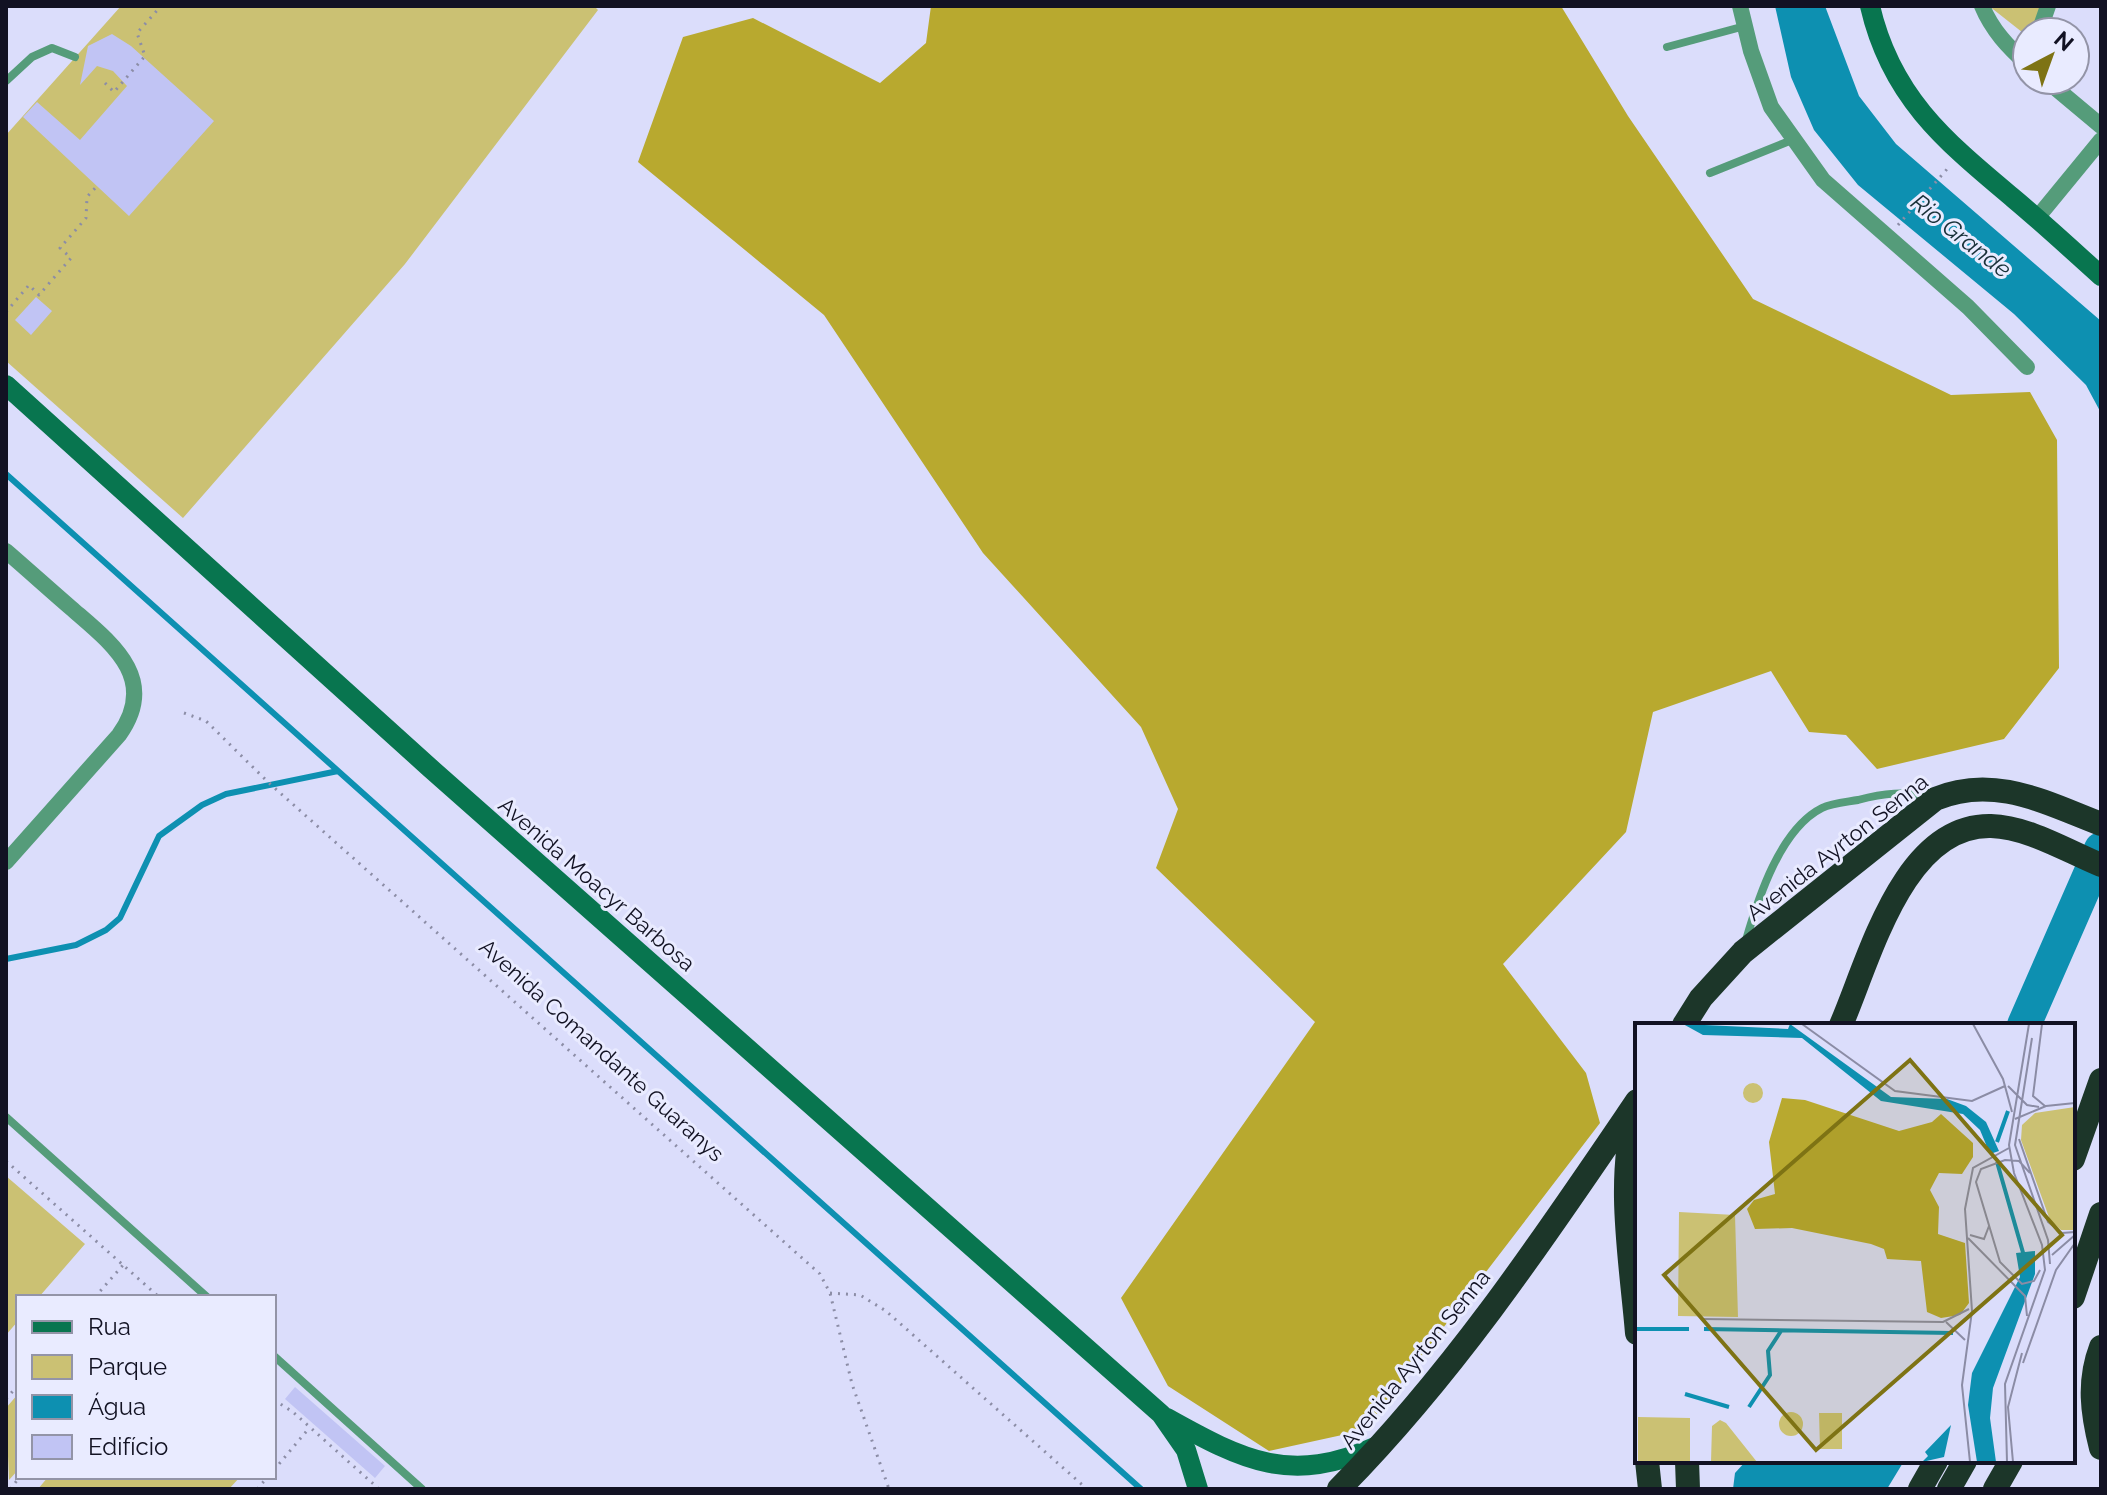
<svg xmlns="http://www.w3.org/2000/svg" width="2107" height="1495" viewBox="0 0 2107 1495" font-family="Raleway,sans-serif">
<rect width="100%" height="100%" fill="#dbddfb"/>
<!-- green -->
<path fill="#cbc173" d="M 121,6 L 594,6 L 598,10 L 405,264 L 183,518 L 6,361 L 6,135 Z
M 1989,6 L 2042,6 L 2034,32 L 2027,32 L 2027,36 Z
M 6,1176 L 85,1244 L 39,1297 L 18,1297 L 18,1321 L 6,1335 Z
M 18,1394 L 18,1470 L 9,1480 L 6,1408 Z
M 48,1477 L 240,1477 L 229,1489 L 38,1489 Z"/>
<!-- forest -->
<path fill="#b8a92f" d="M 931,6 L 1561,6 L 1628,116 L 1753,299 L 1951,395 L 2030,392 L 2057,440 L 2059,668 L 2004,739 L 1877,769 L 1846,735 L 1809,732 L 1771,671 L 1653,712 L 1626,832 L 1503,964 L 1586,1073 L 1600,1123 L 1365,1430 L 1269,1451 L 1168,1386 L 1121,1298 L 1315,1022 L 1156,868 L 1178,809 L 1141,727 L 983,553 L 824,315 L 638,162 L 683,37 L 753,18 L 880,83 L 926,43 Z"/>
<!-- water -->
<path fill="#0d90b1" d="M 1775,6 L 1825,6 L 1859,96 L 1896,144 L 2101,321 L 2101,413 L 2086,385 L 2014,314 L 1858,185 L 1814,130 L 1791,77 Z
M 1746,1461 L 1904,1461 L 1887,1489 L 1733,1489 L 1735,1473 Z"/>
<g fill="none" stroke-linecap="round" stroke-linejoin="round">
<!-- stream -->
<path stroke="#0d90b1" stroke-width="6" d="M 6,474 L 1141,1489
M 6,959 L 76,945 L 106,930 L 120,918 L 159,836 L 202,805 L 226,794 L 338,771"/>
<!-- river -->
<path stroke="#0d90b1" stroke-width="34" d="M 2024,1025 L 2101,849"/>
</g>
<!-- building -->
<path fill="#c1c4f4" d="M 112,34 L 131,46 L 214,121 L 129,216 L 23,117 L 37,102 L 80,140 L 127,86 L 113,71 L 97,66 L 80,85 L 88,46 Z
M 36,297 L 52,311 L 31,335 L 15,320 Z
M 295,1387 L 385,1466 L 375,1478 L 285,1399 Z"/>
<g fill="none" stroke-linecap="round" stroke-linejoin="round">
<!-- path -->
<path stroke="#8c8da6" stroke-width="3" stroke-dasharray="2 6" stroke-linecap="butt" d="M 105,83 L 114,92 L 145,56 L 137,33 L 161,6
M 1898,225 L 1948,168
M 6,312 L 29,285 L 39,295 L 71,258 L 60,248 L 86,218 L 87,197 L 96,187
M 184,713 L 206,721 L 269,783 L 820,1274 L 830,1293 L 852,1384 L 889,1489
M 6,1161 L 159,1297
M 830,1293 L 860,1295 L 886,1311 L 1087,1489
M 95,1297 L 123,1265
M 6,1399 L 18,1385
M 274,1400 L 293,1412 L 379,1489
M 274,1470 L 310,1427
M 10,1489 L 20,1477
M 257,1489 L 268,1477"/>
<!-- lane -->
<path stroke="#559c7a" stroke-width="8" d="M 1667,47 L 1745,26
M 6,81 L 32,57 L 52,48 L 75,57
M 1710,173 L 1792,140
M 1746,940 C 1758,899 1780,829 1822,808 C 1832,803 1847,802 1858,800 C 1884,793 1904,791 1931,797
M 6,1117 L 207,1297
M 274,1356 L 422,1489"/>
<!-- street -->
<path stroke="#559c7a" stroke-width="16" d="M 1740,6 L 1751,51 L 1771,107 L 1823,180 L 1968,307 L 2027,367
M 1982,6 C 1992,30 2008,47 2027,64
M 2039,32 L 2048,6
M 2046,80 L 2101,126
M 2037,218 L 2101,140
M 6,551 C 28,570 49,589 71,608 C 110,642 160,678 119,735 L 6,862"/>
<!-- secondary -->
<path stroke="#08754f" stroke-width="20" d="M 1870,6 C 1891,97 1945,141 2013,198 C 2043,223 2072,250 2101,276
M 6,385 L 429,767 L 1161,1414 L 1186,1450 L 1198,1489
M 1167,1418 C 1244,1461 1291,1485 1377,1446"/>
<!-- highway -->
<path stroke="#1c3629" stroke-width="24" d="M 1684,1025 L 1701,998 L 1743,952 L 1935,799 C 1994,774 2046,803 2101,824
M 1841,1025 C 1870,958 1903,824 1991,826 C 2028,827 2067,851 2101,865
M 1636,1109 C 1616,1181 1631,1260 1637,1333
M 2073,1159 L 2101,1080
M 2073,1297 L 2101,1214
M 2101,1347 C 2088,1381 2092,1413 2101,1448
M 1647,1461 L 1650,1489
M 1687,1461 L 1688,1489
M 1339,1489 C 1454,1373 1546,1235 1637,1101
M 1920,1489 L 1936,1461
M 1949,1489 L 1965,1461
M 1995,1489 L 2011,1461"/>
</g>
<g text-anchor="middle" stroke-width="6" stroke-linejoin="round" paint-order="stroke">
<!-- street labels -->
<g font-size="22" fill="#121223" stroke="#e9ebff">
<text transform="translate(1837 847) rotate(-38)" y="8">Avenida Ayrton Senna</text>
<text transform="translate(597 884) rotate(41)" y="8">Avenida Moacyr Barbosa</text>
<text transform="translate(602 1050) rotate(42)" y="8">Avenida Comandante Guaranys</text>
<text transform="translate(1415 1359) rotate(-51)" y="8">Avenida Ayrton Senna</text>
</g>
<!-- water labels -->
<g font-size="24" font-style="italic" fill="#183038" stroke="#e9ebff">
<text transform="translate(1961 236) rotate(38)" y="8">Rio Grande</text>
</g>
</g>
<!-- overview -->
<g transform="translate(1635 1023)">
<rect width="440" height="440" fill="#dbddfb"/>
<path d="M108 70a10 10 0 1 1 20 0a10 10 0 1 1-20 0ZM 440,84 L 440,207 L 426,207 L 415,197 L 386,117 L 387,102 L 400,90 ZM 44,189 L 100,192 L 103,294 L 43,293 ZM144 401a12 12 0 1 1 24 0a12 12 0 1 1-24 0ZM 184,390 L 207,390 L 207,426 L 185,426 ZM 3,394 L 55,395 L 55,439 L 3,439 ZM 85,397 L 91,400 L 122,439 L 76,439 L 77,403 Z" fill="#cbc173"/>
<path d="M 147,75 L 170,77 L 264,108 L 297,99 L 306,91 L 338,120 L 338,134 L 327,151 L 304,150 L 295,167 L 304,184 L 303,211 L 330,220 L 334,280 L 325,292 L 306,295 L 292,289 L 286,238 L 252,236 L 249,226 L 236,221 L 157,205 L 120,206 L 112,186 L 119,177 L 140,171 L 134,119 Z" fill="#b8a92f"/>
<path d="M 48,1 L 153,6 L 155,1 L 256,74 L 312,76 L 331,83 L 351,99 L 364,128 L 355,131 L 345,107 L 328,91 L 246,78 L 167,15 L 68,12 ZM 400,228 L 400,251 L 358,365 L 355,395 L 361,439 L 342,439 L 333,382 L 337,350 L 385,254 L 381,230 ZM 316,402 L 309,434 L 287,439 L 293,433 L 290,429 Z" fill="#0d90b1"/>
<path fill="none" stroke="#0d90b1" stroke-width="4" d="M 362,119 L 373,88M 362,139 L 389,233M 0,306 L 54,306M 69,306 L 318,310M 50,371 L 94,384M 114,384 L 135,352 L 133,328 L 146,308"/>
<path fill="none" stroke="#8b8ca5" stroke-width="2" d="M 167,1 L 260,68 L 337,78 L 370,63M 338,1 L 368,56 L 377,89M 407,1 L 398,73 L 410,83M 397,15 L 380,122 L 413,217 L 415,241M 373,63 L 392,82 L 404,84M 380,96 L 411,83 L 440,80M 384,116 L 413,199 L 427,210 L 440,209M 395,150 L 384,138 L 370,137 L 346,146 L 341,159 L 365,239 L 387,261 L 399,258 L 405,247M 335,212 L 349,216 L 354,203M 333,215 L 390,273 L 392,293M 417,232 L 440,212M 66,296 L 308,299 L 334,286M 311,299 L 330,317M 388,340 L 421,247 L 440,220M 335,439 L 327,362 L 337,288 L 330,186 L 338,145 L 374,125M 372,439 L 370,361 L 410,247 L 407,222 L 379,150 L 374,122 L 394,1M 378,439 L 373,384 L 387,330"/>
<path fill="#7e7314" fill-opacity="0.15" stroke="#7e7314" stroke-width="4" d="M 275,37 L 427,212 L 181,427 L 29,252 Z"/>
<rect width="440" height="440" fill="none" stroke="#121223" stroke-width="4"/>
</g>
<!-- border -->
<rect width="2107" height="1495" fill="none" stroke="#121223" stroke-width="16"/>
<!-- legend -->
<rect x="16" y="1295" width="260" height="184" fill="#e9ebff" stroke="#9394a7" stroke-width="2"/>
<rect x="32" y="1321" width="40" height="12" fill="#08754f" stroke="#9394a7" stroke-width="2"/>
<text x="88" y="1335" font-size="24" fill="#121223">Rua</text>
<rect x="32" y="1355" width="40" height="24" fill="#cbc173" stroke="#9394a7" stroke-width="2"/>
<text x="88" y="1375" font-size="24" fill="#121223">Parque</text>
<rect x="32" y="1395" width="40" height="24" fill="#0d90b1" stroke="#9394a7" stroke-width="2"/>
<text x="88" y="1415" font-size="24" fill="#121223">Água</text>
<rect x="32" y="1435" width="40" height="24" fill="#c1c4f4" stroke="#9394a7" stroke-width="2"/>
<text x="88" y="1455" font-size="24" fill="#121223">Edifício</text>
<!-- north arrow -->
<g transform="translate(2051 56) rotate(41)"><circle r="38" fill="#e9ebff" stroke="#9394a7" stroke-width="2"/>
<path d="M0-6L14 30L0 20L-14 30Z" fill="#7e7314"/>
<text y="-12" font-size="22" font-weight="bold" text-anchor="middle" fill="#121223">N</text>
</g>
</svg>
